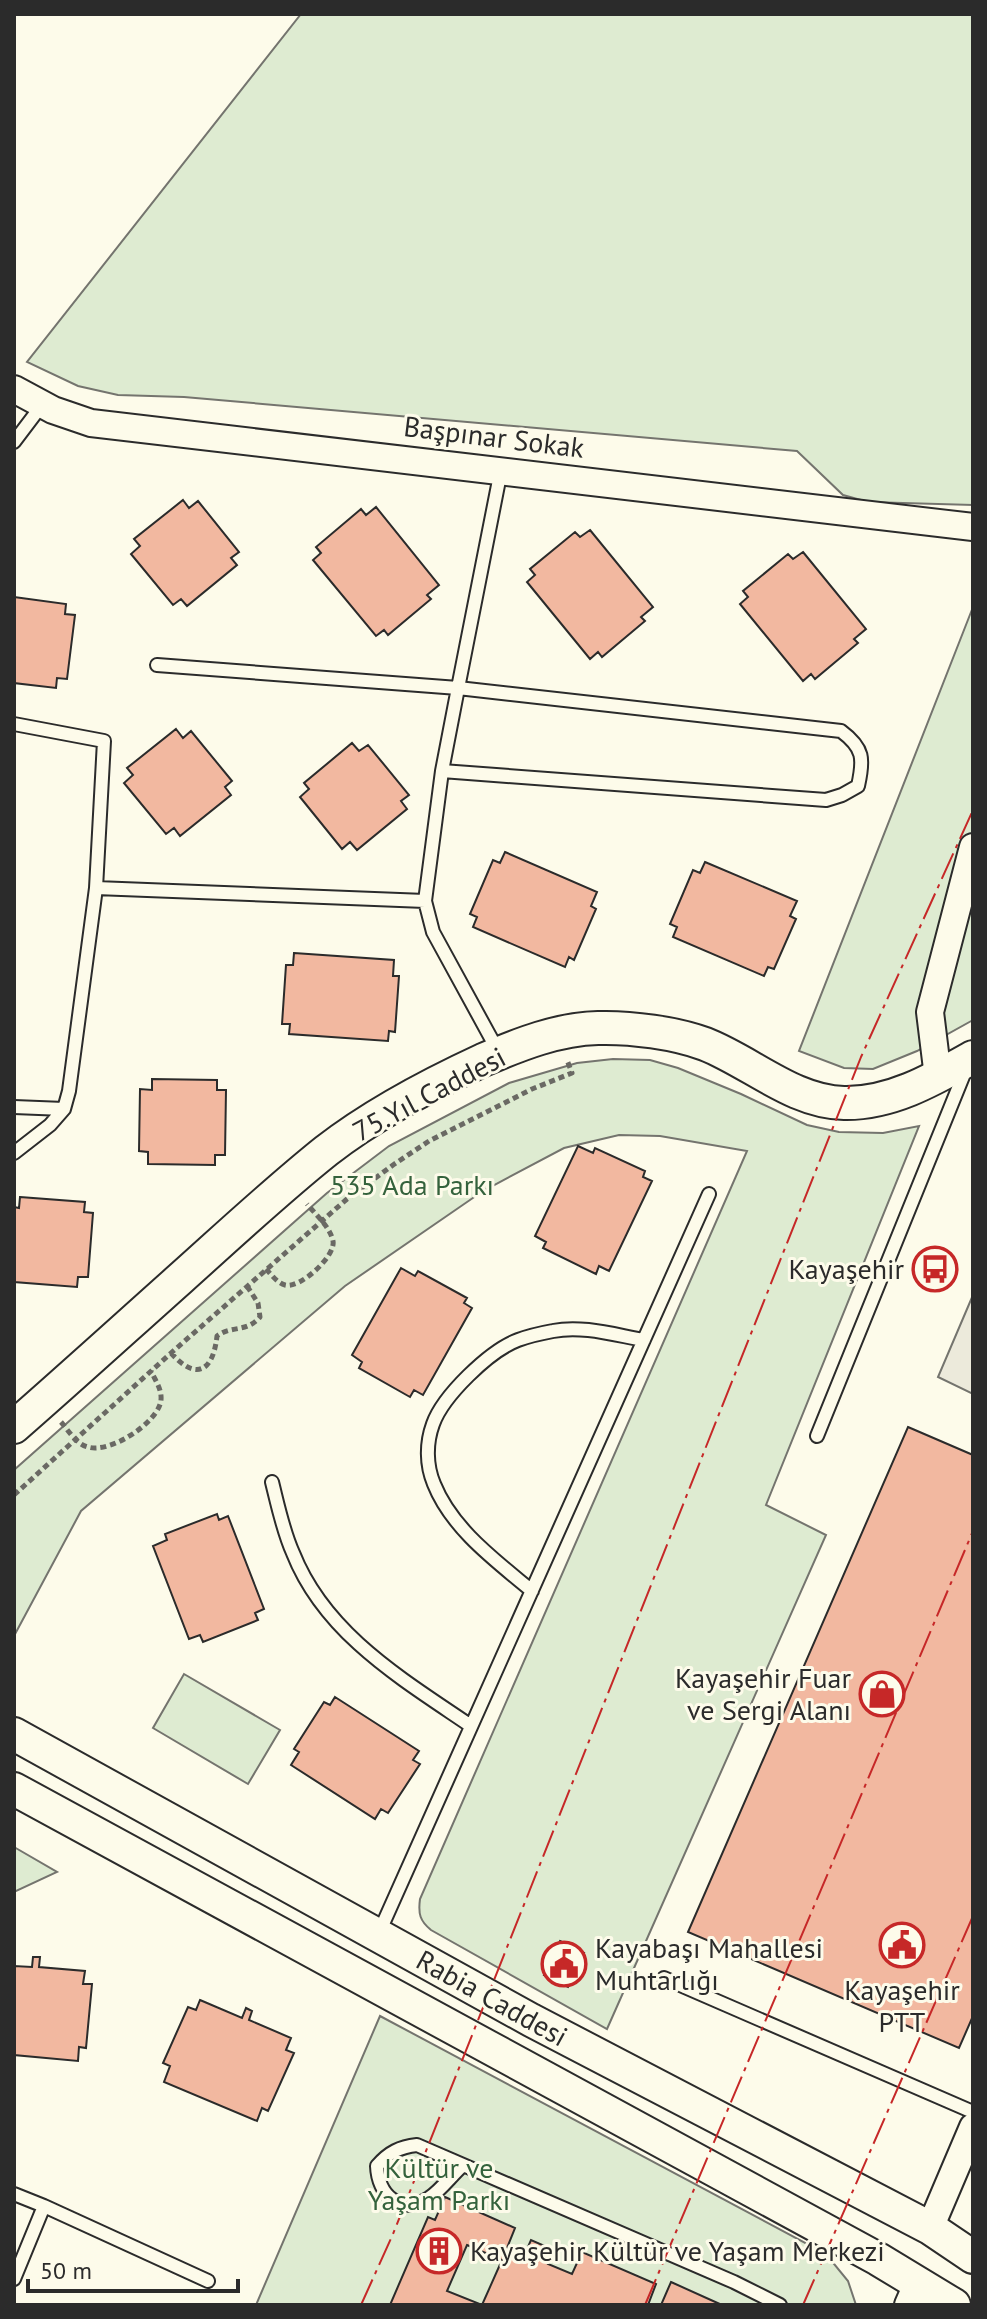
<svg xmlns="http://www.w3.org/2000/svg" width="987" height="2319" viewBox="0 0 987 2319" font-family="'PT Sans',sans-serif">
<rect width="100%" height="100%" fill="#fdfbea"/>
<!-- green -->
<path fill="#deebd1" stroke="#74746e" stroke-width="2" d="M 301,14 L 973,14 L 973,505 L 868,502 L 843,495 L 797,451 L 184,397 L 118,395 L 78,386 L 27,362 Z
M 973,607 L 973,1020 L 917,1051 L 873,1069 L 844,1068 L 799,1051 Z
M 613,1059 L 650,1060 L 678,1068 L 741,1094 L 807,1125 L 839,1132 L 883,1133 L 919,1126 L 766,1505 L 826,1535 L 607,2029 L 431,1930 C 420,1921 418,1914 420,1899 L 747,1151 L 660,1136 L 619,1135 L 564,1148 L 483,1191 L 345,1286 L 81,1511 L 14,1636 L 14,1470 L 327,1193 L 389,1146 L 509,1083 L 577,1063 Z
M 184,1674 L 280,1730 L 248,1784 L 153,1728 Z
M 14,1847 L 57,1872 L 14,1892 Z
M 380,2016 L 826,2254 L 848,2281 L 856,2305 L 256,2305 Z"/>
<!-- parking -->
<path fill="#eceadb" stroke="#74746e" stroke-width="2" d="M 973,1295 L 973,1394 L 938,1377 Z"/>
<!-- building -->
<path fill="#f2b8a0" stroke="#2b2b2b" stroke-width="2" fill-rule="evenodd" d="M 183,500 L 189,508 L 198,501 L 239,552 L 231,558 L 237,565 L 187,606 L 181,599 L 173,605 L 131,554 L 140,546 L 134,539 Z
M 376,507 L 439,585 L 427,595 L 431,599 L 388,635 L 384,630 L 376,636 L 313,560 L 321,553 L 316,547 L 361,509 L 366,515 Z
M 590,530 L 653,607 L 641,617 L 645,621 L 602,657 L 598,652 L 590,659 L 527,582 L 535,575 L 530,569 L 575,532 L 580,537 Z
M 803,552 L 866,629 L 854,639 L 858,643 L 815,679 L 811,674 L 803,681 L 740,604 L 748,597 L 743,591 L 788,554 L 793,559 Z
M 14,597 L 66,604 L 65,614 L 75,615 L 67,679 L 57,678 L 56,688 L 14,683 Z
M 176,729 L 183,738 L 191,731 L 232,781 L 225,787 L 231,795 L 180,836 L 174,828 L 166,834 L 124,783 L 133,775 L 127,768 Z
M 352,743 L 359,751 L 368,745 L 409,795 L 401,801 L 407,809 L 357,850 L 350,842 L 342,849 L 300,797 L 309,789 L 304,783 Z
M 505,852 L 597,892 L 591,906 L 596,909 L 574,960 L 569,957 L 565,967 L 473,927 L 477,917 L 470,914 L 493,860 L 500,863 Z
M 705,862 L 797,901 L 790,916 L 796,919 L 774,969 L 768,967 L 764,976 L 673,937 L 677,927 L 670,924 L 693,870 L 700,873 Z
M 294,953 L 394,960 L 393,976 L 399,976 L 395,1032 L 389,1031 L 388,1041 L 289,1034 L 290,1024 L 282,1024 L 286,965 L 293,965 Z
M 152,1079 L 217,1080 L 217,1090 L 226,1090 L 225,1155 L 215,1155 L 215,1165 L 148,1164 L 148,1152 L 139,1151 L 140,1089 L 152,1090 Z
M 578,1146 L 593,1153 L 595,1148 L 645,1171 L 643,1177 L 652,1181 L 609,1271 L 599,1266 L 596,1274 L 543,1248 L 546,1242 L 535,1236 Z
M 20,1197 L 85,1202 L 84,1212 L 93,1213 L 88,1277 L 78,1277 L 77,1287 L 14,1282 L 14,1207 L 19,1208 Z
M 401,1268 L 415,1276 L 418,1271 L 467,1298 L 464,1303 L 472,1308 L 423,1395 L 414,1390 L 410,1397 L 359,1368 L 362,1362 L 352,1355 Z
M 908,1427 L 973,1455 L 973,2016 L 959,2048 L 688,1932 Z
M 217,1514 L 219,1520 L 228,1516 L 264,1609 L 255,1613 L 258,1620 L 203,1642 L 200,1635 L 189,1639 L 153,1546 L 167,1540 L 165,1534 Z
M 335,1697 L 419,1751 L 413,1760 L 420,1764 L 388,1813 L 381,1809 L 375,1819 L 291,1765 L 299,1752 L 294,1749 L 324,1702 L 330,1705 Z
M 560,1941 L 584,1953 L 568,1987 L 544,1975 Z
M 33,1957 L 40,1957 L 39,1967 L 85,1971 L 83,1984 L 92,1984 L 86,2048 L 79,2047 L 78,2061 L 14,2055 L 14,1966 L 32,1967 Z
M 200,2000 L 242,2018 L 246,2008 L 252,2011 L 249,2020 L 291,2038 L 286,2050 L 294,2053 L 268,2111 L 262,2108 L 257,2121 L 164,2082 L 170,2066 L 163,2063 L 188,2007 L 196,2010 Z
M 445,2197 L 515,2228 L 507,2248 L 524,2256 L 531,2240 L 554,2250 L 548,2264 L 572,2274 L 582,2252 L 656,2284 L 648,2305 L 390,2305 L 428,2217 L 435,2220 ZM 467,2245 L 502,2260 L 482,2305 L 447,2291 Z
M 671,2282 L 722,2305 L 661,2305 Z"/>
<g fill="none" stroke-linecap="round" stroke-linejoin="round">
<!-- service casing -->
<g stroke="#2b2b2b" stroke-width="16">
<path id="service" d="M 14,442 L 42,405
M 157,665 L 458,688 L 501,470
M 14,724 L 104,741 L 96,888 L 425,901
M 442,771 L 826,800 L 842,795 L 858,786 C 864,759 864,748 841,731 L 458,688 L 442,771 L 425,901 L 433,932 L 498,1051
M 14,1107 L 64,1109
M 14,1153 L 50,1125 L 64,1109 L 69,1091 L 96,888
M 817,1436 L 966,1069
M 272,1482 C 278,1506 283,1531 293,1553 C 325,1634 402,1679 471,1726
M 532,1591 C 496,1561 452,1529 434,1484 C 426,1465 426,1443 433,1424 C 443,1396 489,1351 518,1340 C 529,1336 542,1333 553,1331 C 582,1325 615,1335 644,1340
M 378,1935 L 709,1194
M 664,1978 L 973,2112
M 462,2166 C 451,2176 441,2190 429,2198 C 400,2216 378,2195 377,2166 C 389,2152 400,2147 417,2145 L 734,2282 L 780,2305
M 14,2194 L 44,2206 L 14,2279
M 44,2206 L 208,2281"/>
</g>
<!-- minor casing -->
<g stroke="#2b2b2b" stroke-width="30">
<path id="minor" d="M 14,389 L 53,410 L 91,423 L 973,527
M 938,1077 L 930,1012 L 973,847
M 930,2228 L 973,2127
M 908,2305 L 918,2282"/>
</g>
<!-- tertiary casing -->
<g stroke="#2b2b2b" stroke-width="36">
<path id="tertiary" d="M 14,1427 C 70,1378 125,1328 181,1278 C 229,1235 276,1191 326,1151 C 371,1116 431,1084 483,1060 C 520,1044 558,1029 598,1028 C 631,1027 675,1033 705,1044 C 751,1062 793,1102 844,1103 C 891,1104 934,1079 973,1057
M 14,1734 L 531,2020 L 930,2228 L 973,2257
M 14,1789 L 878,2259 L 954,2305"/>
</g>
<!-- path -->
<path stroke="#6a6964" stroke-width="5" stroke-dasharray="6 4" stroke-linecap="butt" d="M 266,1269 C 271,1274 277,1283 285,1285 C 300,1289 336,1256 333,1241 C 330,1227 316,1215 307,1204
M 171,1353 C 196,1381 213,1372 217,1336 C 232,1325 246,1333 260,1317 L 258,1303 L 247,1286
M 61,1422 C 69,1431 76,1444 88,1447 C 110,1454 159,1422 161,1400 C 162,1389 155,1380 151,1371
M 14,1495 L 171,1353 L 347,1199 L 393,1165 L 429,1141 L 532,1089 L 572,1073 L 567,1060"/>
<!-- service -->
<use href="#service" stroke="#fdfbea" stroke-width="12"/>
<!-- minor -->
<use href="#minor" stroke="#fdfbea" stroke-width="26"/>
<!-- tertiary -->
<use href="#tertiary" stroke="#fdfbea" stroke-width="32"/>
<!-- power -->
<path stroke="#c62828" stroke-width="2" stroke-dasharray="28 6 4 6" stroke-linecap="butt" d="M 361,2305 L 393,2234 L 861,1057 L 973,810
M 645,2305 L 973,1531
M 803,2305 L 973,1916"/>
</g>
<!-- icons -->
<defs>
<g id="bus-ring" transform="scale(2.3)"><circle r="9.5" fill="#fdfbea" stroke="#c62828" stroke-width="1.5"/><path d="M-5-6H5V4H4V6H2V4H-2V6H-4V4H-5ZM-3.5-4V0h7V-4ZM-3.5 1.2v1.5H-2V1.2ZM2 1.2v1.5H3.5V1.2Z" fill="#c62828"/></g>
<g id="shop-ring" transform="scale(2.3)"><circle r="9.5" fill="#fdfbea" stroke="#c62828" stroke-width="1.5"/><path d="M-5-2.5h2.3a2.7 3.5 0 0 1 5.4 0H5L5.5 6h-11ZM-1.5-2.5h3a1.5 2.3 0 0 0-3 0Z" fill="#c62828"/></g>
<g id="civic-ring" transform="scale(2.3)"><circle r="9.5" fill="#fdfbea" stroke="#c62828" stroke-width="1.5"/><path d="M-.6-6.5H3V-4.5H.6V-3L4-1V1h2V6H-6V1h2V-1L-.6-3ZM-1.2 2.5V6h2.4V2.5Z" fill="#c62828"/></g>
<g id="building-ring" transform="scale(2.3)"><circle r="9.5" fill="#fdfbea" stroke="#c62828" stroke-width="1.5"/><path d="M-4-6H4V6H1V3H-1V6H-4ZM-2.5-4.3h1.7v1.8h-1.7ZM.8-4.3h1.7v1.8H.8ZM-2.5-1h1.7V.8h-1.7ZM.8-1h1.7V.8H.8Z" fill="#c62828"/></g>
</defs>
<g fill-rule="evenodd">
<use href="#bus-ring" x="935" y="1269"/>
<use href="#shop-ring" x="882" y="1694"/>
<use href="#civic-ring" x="902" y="1945"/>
<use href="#civic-ring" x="564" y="1964"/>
<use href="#building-ring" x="439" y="2251"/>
</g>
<g text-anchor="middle" stroke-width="6" stroke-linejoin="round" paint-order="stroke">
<!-- street labels -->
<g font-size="28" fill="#2b2b2b" stroke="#fdfbea">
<text transform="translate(494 437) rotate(7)" y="10">Başpınar Sokak</text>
<text transform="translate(429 1094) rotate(-28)" y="10">75.Yıl Caddesi</text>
<text transform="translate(492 1998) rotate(29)" y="10">Rabia Caddesi</text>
</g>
<!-- park labels -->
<g font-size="28" fill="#34623c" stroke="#fdfbea">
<text x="412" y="1195">535 Ada Parkı</text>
<text x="439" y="2178">Kültür ve<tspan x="439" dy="32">Yaşam Parkı</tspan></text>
</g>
<!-- poi labels -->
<g font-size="28" fill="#2b2b2b" stroke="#fdfbea" text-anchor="end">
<text x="904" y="1279">Kayaşehir</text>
<text x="851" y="1688">Kayaşehir Fuar<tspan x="851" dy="32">ve Sergi Alanı</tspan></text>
<text x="595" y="1958" text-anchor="start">Kayabaşı Mahallesi<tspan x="595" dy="32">Muhtarlığı</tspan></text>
<text x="902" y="2000" text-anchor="middle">Kayaşehir<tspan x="902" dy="32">PTT</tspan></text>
<text x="470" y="2261" text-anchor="start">Kayaşehir Kültür ve Yaşam Merkezi</text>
</g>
</g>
<!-- border -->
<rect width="987" height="2319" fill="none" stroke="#2b2b2b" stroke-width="32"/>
<!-- scale -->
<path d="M28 2279v12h210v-12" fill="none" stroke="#2b2b2b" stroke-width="4"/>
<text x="40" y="2279" font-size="24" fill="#2b2b2b" stroke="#fdfbea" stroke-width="6" paint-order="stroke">50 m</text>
</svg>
